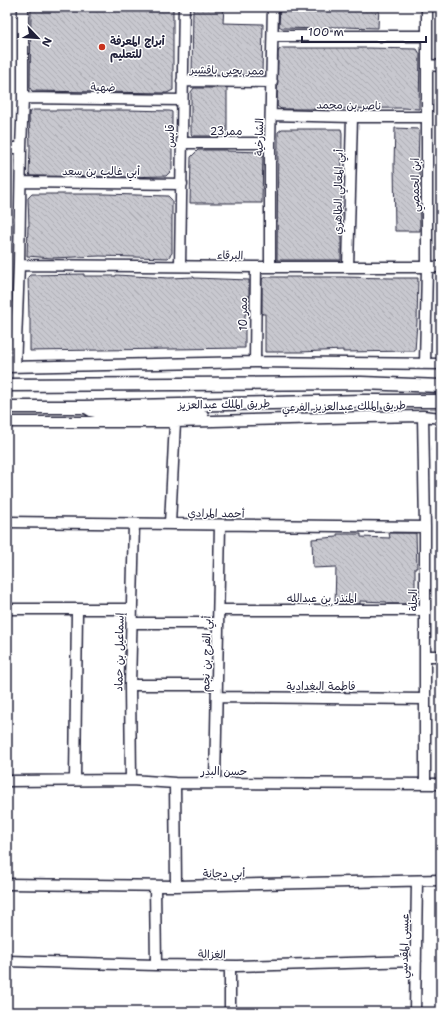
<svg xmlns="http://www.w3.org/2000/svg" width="448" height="1019" viewBox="0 0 448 1019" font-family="'Shantell Sans','Playpen Sans Arabic',sans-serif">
<defs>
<pattern id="building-back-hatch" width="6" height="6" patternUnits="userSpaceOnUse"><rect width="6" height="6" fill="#c8c8cf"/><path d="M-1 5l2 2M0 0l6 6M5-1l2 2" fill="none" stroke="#acacb3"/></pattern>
</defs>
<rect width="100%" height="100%" fill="#fff"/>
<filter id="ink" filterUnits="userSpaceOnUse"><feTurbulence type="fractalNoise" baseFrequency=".025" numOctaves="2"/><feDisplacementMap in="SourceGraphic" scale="8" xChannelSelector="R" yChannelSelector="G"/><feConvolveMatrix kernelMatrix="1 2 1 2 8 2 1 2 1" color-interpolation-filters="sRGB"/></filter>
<g filter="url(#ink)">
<!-- building -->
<path fill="url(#building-back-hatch)" stroke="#22223b" d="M 31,7 L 173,7 L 173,90 L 167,93 L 32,91 L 30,88 Z
M 193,7 L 224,7 L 223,23 L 263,24 L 262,75 L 192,75 Z
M 280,7 L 379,7 L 378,28 L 342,27 L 325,27 L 325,29 L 282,28 L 279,26 Z
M 282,48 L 369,48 L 417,49 L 420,54 L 419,109 L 402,108 L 309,109 L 281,109 L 277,106 L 278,52 L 279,50 Z
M 194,88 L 227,88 L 227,136 L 192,136 L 191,133 L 191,92 Z
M 33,110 L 127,110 L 170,111 L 172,112 L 172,170 L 166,176 L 123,177 L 30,176 L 29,173 L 30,149 L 29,113 Z
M 395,128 L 418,129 L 419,131 L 418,166 L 419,166 L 420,231 L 395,231 L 394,164 Z
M 282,129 L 341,129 L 342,133 L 341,260 L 277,260 L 278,132 Z
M 198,150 L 227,150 L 227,151 L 263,152 L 262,203 L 190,203 L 191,157 Z
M 32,194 L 106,194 L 168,196 L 172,200 L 172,253 L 168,258 L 100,256 L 52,258 L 27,256 L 28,226 L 29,226 L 28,198 Z
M 84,274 L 84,276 L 116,276 L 116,275 L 169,278 L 194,277 L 194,278 L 249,280 L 249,314 L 245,314 L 245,348 L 30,351 L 30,318 L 29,318 L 28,277 L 30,275 Z
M 265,277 L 341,277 L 392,278 L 418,278 L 417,322 L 415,351 L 343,352 L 343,350 L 301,352 L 265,352 L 265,314 L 262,314 L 262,279 Z
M 389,533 L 416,533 L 417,568 L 415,568 L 415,604 L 387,604 L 387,602 L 360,601 L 360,604 L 335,604 L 336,567 L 313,568 L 312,539 L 337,537 L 337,534 L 361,534 L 361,537 L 390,538 Z"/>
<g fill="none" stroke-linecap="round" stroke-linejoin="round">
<!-- minor casing -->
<g stroke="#22223b" stroke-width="13">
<path id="minor" d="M 273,36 L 427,36
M 427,65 L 441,66
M 182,81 L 272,82
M 23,98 L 182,100
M 271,115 L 352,117 L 427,117
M 182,143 L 270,143
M 7,148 L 21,148
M 21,182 L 182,184
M 19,265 L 256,267 L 441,267
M 180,266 C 182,179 182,93 184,7
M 270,267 L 270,143 L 273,7
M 348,267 L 352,117
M 255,362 L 256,267
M 425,364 L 427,267 L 427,7
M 7,367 L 255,362 L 441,364
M 15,367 L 19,265 L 21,148 L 23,98 L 23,7
M 86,408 L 91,411 L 101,413 L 203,415
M 423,416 L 425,527 L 425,784
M 7,422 L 175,422 L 368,417 L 423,416 L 441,418
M 7,522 L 425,527
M 170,524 L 175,422
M 7,609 L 132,609
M 219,610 L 425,610
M 132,623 L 218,623
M 425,656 L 441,656
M 130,685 L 217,685
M 217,697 L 425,699
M 75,780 L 77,610
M 131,780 L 130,685 L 134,524
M 7,781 L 131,780 L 175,783 L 441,784
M 175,783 L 176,886
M 215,783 L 220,525
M 7,884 L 176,886 L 441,880
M 155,886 L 156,965
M 7,961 L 156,965 L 237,966 L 416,961
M 230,1012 L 230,966
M 415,1012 L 417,881"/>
</g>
<!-- major casing -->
<g stroke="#22223b" stroke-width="15">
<path id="major" d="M 7,385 L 361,383 L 441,386
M 7,407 L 84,407 L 363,401 L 441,401"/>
</g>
<!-- minor -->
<use href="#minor" stroke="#fff" stroke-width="10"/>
<!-- major -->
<use href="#major" stroke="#fff" stroke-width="12"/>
</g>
</g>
<!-- markers -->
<circle fill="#c8321e" stroke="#fff" stroke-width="1.5" cx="102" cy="47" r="4"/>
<g text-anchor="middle" stroke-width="3" stroke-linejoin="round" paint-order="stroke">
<!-- poi labels -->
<g font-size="11" font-weight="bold" fill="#22223b" stroke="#fff" text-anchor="start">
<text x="110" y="45">أبراج المعرفة<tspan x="110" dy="13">للتعليم</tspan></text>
</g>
<!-- street labels -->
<g font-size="11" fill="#22223b" stroke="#fff">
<text transform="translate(227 70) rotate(1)" y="4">ممر يحيى باقشير</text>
<text transform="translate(103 87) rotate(1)" y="4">ضهية</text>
<text transform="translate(349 105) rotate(1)" y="4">ناصر بن محمد</text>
<text x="226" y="135">ممر23</text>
<text transform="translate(170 136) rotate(-90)" y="4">قابس</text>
<text transform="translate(259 137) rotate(-89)" y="4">الشارخية</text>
<text x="101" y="175">أبي غالب بن سعد</text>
<text transform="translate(415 185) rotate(-90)" y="4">ابن الحمصي</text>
<text transform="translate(338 192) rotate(-89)" y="4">أبي المعالي الطاهري</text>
<text transform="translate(230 255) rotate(1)" y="4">البرقاء</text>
<text transform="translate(243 314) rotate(-90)" y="4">ممر 10</text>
<text transform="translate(224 404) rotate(-1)" y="4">طريق الملك عبدالعزيز</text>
<text transform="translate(344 406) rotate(-1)" y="4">طريق الملك عبدالعزيز الفرعي</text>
<text transform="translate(216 513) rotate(1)" y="4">أحمد المرادي</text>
<text x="322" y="602">المنذر بن عبدالله</text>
<text transform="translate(413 600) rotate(-90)" y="4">الجلة</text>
<text transform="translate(119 652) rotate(-89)" y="4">إسماعيل بن حماد</text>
<text transform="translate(206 654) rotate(-89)" y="4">أبي الفرج بن نجم</text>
<text x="321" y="690">فاطمة البغدادية</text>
<text x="224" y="775">حسن البدر</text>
<text transform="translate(224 873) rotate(-1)" y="4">أبي دجانة</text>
<text transform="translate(404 946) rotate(-89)" y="4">عيسى المقدسي</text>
<text transform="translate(212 954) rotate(1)" y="4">الغزالة</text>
</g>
</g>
<!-- margin -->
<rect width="448" height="1019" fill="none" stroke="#fff" stroke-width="24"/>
<rect x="12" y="12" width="424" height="995" fill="none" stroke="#22223b" stroke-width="1.5" filter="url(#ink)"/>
<!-- north arrow -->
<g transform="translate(38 38) rotate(115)" stroke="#ffffff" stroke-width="3" paint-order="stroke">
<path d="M0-3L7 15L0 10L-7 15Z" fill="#22223b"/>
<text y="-6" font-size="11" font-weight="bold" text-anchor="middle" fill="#22223b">N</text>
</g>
<!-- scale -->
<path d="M302 36v6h124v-6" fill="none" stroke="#22223b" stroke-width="2"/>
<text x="308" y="36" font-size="12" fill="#22223b" stroke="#ffffff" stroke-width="3" paint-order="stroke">100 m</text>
</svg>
